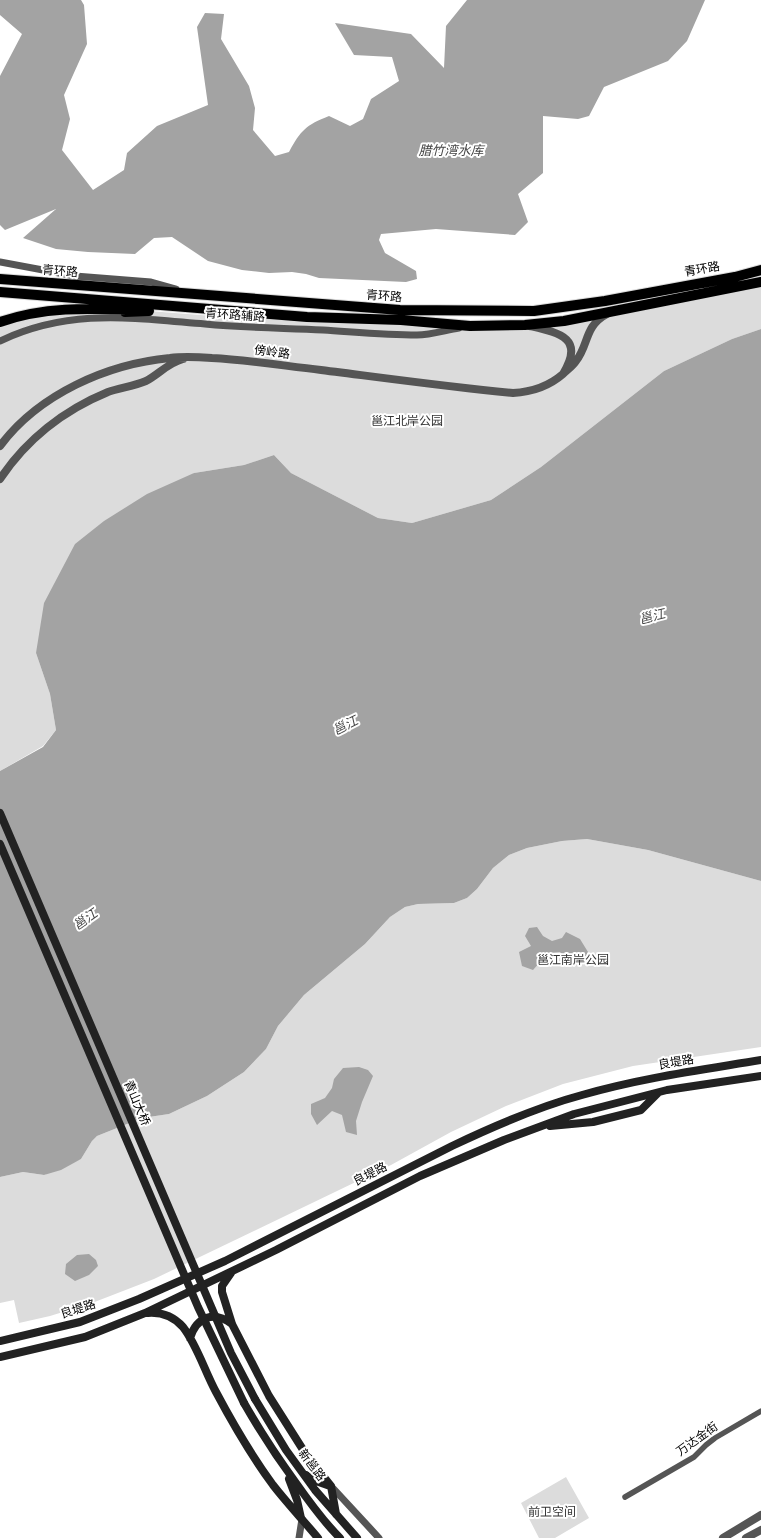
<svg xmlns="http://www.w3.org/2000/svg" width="761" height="1538" viewBox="0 0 761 1538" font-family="Inter,'Noto Sans SC',sans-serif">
<rect width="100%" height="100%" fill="#fff"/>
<!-- green -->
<path fill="#dcdcdc" d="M 761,282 L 761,329 L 732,339 L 664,371 L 541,467 L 491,500 L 412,523 L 378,518 L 291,473 L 274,455 L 244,465 L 194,473 L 36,653 L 50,694 L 56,730 L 43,746 L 0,771 L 0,328 L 27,319 L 58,314 L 149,311 L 226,317 L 263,313 L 525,325 Z
M 587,839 L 648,850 L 761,881 L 761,1047 L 633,1066 L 563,1084 L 506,1106 L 451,1132 L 391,1165 L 154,1279 L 92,1303 L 50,1316 L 19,1323 L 14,1300 L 0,1303 L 0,1177 L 23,1172 L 44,1175 L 81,1159 L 92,1141 L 97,1136 L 142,1118 L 169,1114 L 207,1096 L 244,1072 L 266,1049 L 278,1026 L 304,995 L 365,944 L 390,917 L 405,907 L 418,904 L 454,903 L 467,898 L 477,889 L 493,868 L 509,855 L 527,848 L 562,841 Z
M 566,1477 L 589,1518 L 555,1538 L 539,1538 L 521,1503 Z"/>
<!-- water -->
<path fill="#a3a3a3" d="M 0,0 L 81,0 L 84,5 L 87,44 L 64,95 L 70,119 L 62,150 L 93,190 L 124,170 L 127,153 L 157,126 L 208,105 L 197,27 L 205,13 L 224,14 L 221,39 L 249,86 L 255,108 L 253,130 L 275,156 L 289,152 C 301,130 306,125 329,116 L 350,126 L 363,119 L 371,99 L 399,81 L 392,57 L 354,55 L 335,23 L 411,34 L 444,68 L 446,26 L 467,0 L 705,0 L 687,41 L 668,61 L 604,87 L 589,116 L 578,119 L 543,116 L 543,173 L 518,194 L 528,222 L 515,235 L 436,229 L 381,234 L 379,240 L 385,253 L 416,271 L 417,279 L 406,282 L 319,278 L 306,274 L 292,272 L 269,273 L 242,270 L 208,261 L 172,237 L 154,238 L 135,254 L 88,252 L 56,249 L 23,238 L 56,209 L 5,230 L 0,225 L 0,76 L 22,34 L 0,15 Z
M 761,329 L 761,881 L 648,850 L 587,839 L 562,841 L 527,848 L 509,855 L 493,868 L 477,889 L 467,898 L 454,903 L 418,904 L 405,907 L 390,917 L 365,944 L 304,995 L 278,1026 L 266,1049 L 244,1072 L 207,1096 L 169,1114 L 142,1118 L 97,1136 L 92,1141 L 81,1159 L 61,1170 L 44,1175 L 23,1172 L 0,1177 L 0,771 L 43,747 L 56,730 L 50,694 L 36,653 L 44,603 L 75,544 L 104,521 L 147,494 L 194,473 L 244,465 L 274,455 L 291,473 L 378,518 L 412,523 L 491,500 L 541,467 L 664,371 L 732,339 Z
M 537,927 L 543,936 L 552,941 L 562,938 L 566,932 L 580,939 L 588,952 L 583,962 L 571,964 L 560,952 L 548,953 L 533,970 L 522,966 L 519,952 L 531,946 L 525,936 L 529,928 Z
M 359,1067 L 368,1070 L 373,1076 L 362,1102 L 356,1121 L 357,1135 L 346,1132 L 342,1115 L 332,1111 L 317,1125 L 311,1114 L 311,1104 L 325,1098 L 332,1088 L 334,1079 L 343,1068 Z
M 89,1254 L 96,1260 L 98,1266 L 89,1275 L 75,1281 L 65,1274 L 66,1264 L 77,1255 Z"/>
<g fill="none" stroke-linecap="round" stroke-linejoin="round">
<!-- primary casing -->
<g stroke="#dbdbdb" stroke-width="12">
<path id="primary" d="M 0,279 L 400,310 L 534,311 L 605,301 L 735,277 L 761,270
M 0,292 L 307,317 L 401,320 L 470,326 L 525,325 L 564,321 L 761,282
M 125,312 L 149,311
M 0,322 C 43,307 87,308 132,310"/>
</g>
<!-- pedestrian -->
<path stroke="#555" stroke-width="5.5" d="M 625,1497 L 694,1457 L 706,1445 L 715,1438 L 761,1411"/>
<!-- minor -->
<path stroke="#555" stroke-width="7" d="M 0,262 L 75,276 L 151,282 L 176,289
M 0,341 C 70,308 131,318 205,324 C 245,328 284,328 323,330 C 355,332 386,335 417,335 C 431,335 446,330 459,328
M 331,1486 L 379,1538
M 299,1538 L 302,1519"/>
<!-- tertiary -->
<path stroke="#555" stroke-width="8" d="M 530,326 C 560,333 585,338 563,374 C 567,370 573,366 576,361 C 589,345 584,326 607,314
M 0,446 C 39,394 107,364 170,358 C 184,356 199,357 212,358 C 249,360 285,366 321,370 C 385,378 449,387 513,393 C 532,392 548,387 563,374
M 0,479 C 26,440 64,410 108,392 C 120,388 134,386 146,381 C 159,374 168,363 183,359
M 723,1538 L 761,1515
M 746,1538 L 761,1530"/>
<!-- secondary -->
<path stroke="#222" stroke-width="8" d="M 550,1126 L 593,1122 L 641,1110 L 658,1093
M 231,1273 L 222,1286 L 222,1292 L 232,1324 L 269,1396 L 307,1456 L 331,1486 L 336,1514
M 148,1313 C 162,1312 173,1316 183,1327 C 197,1345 205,1372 216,1392 C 233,1424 251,1455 273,1485 C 287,1503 303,1520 318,1538
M 190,1338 C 197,1316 214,1311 232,1324
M 0,1341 L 80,1322 L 139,1299 L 225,1261 L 452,1146 C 494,1126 537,1107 582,1095 C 641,1078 701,1070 761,1060
M 0,1357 L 85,1337 L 145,1313 L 276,1250 L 420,1176 L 504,1140 L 574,1114 L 667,1090 L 761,1076
M 255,1399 L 286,1450 L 315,1490 L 357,1538
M 244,1403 C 260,1431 277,1457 296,1483 C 310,1503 323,1521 340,1538
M 306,1475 L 313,1480 L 330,1486
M 289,1479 L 297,1500 L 301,1518"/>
<!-- primary -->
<use href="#primary" stroke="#000" stroke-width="10"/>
<!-- secondary-bridge -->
<path stroke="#222" stroke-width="8" d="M 0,813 L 210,1304 L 231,1353 L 255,1399
M 0,844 L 198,1307 L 244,1403"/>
</g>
<g text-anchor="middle" stroke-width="4" stroke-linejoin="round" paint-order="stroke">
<!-- street labels -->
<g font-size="12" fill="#000" stroke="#fff">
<text transform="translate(702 269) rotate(-10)" y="4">青环路</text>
<text transform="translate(60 271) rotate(4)" y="4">青环路</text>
<text transform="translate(384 296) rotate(4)" y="4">青环路</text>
<text transform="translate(235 315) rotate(4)" y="4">青环路辅路</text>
<text transform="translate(272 352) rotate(7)" y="4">傍岭路</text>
<text transform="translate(676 1062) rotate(-10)" y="4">良堤路</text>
<text transform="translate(137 1103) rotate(67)" y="4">青山大桥</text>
<text transform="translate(370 1174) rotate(-27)" y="4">良堤路</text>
<text transform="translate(78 1309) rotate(-18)" y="4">良堤路</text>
<text transform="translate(697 1439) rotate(-36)" y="4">万达金街</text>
<text transform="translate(312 1465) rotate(53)" y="4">新邕路</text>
</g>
<!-- park labels -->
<g font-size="12" fill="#333" stroke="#fff">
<text x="407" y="425">邕江北岸公园</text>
<text x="573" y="964">邕江南岸公园</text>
<text x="552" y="1516">前卫空间</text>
</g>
<!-- water labels -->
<g font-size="13" font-style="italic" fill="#444" stroke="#fff">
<text x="451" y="155">腊竹湾水库</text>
<text transform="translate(652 616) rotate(-14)" y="5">邕江</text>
<text transform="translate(345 725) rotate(-27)" y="5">邕江</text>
<text transform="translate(85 919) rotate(-35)" y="5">邕江</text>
</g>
</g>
</svg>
